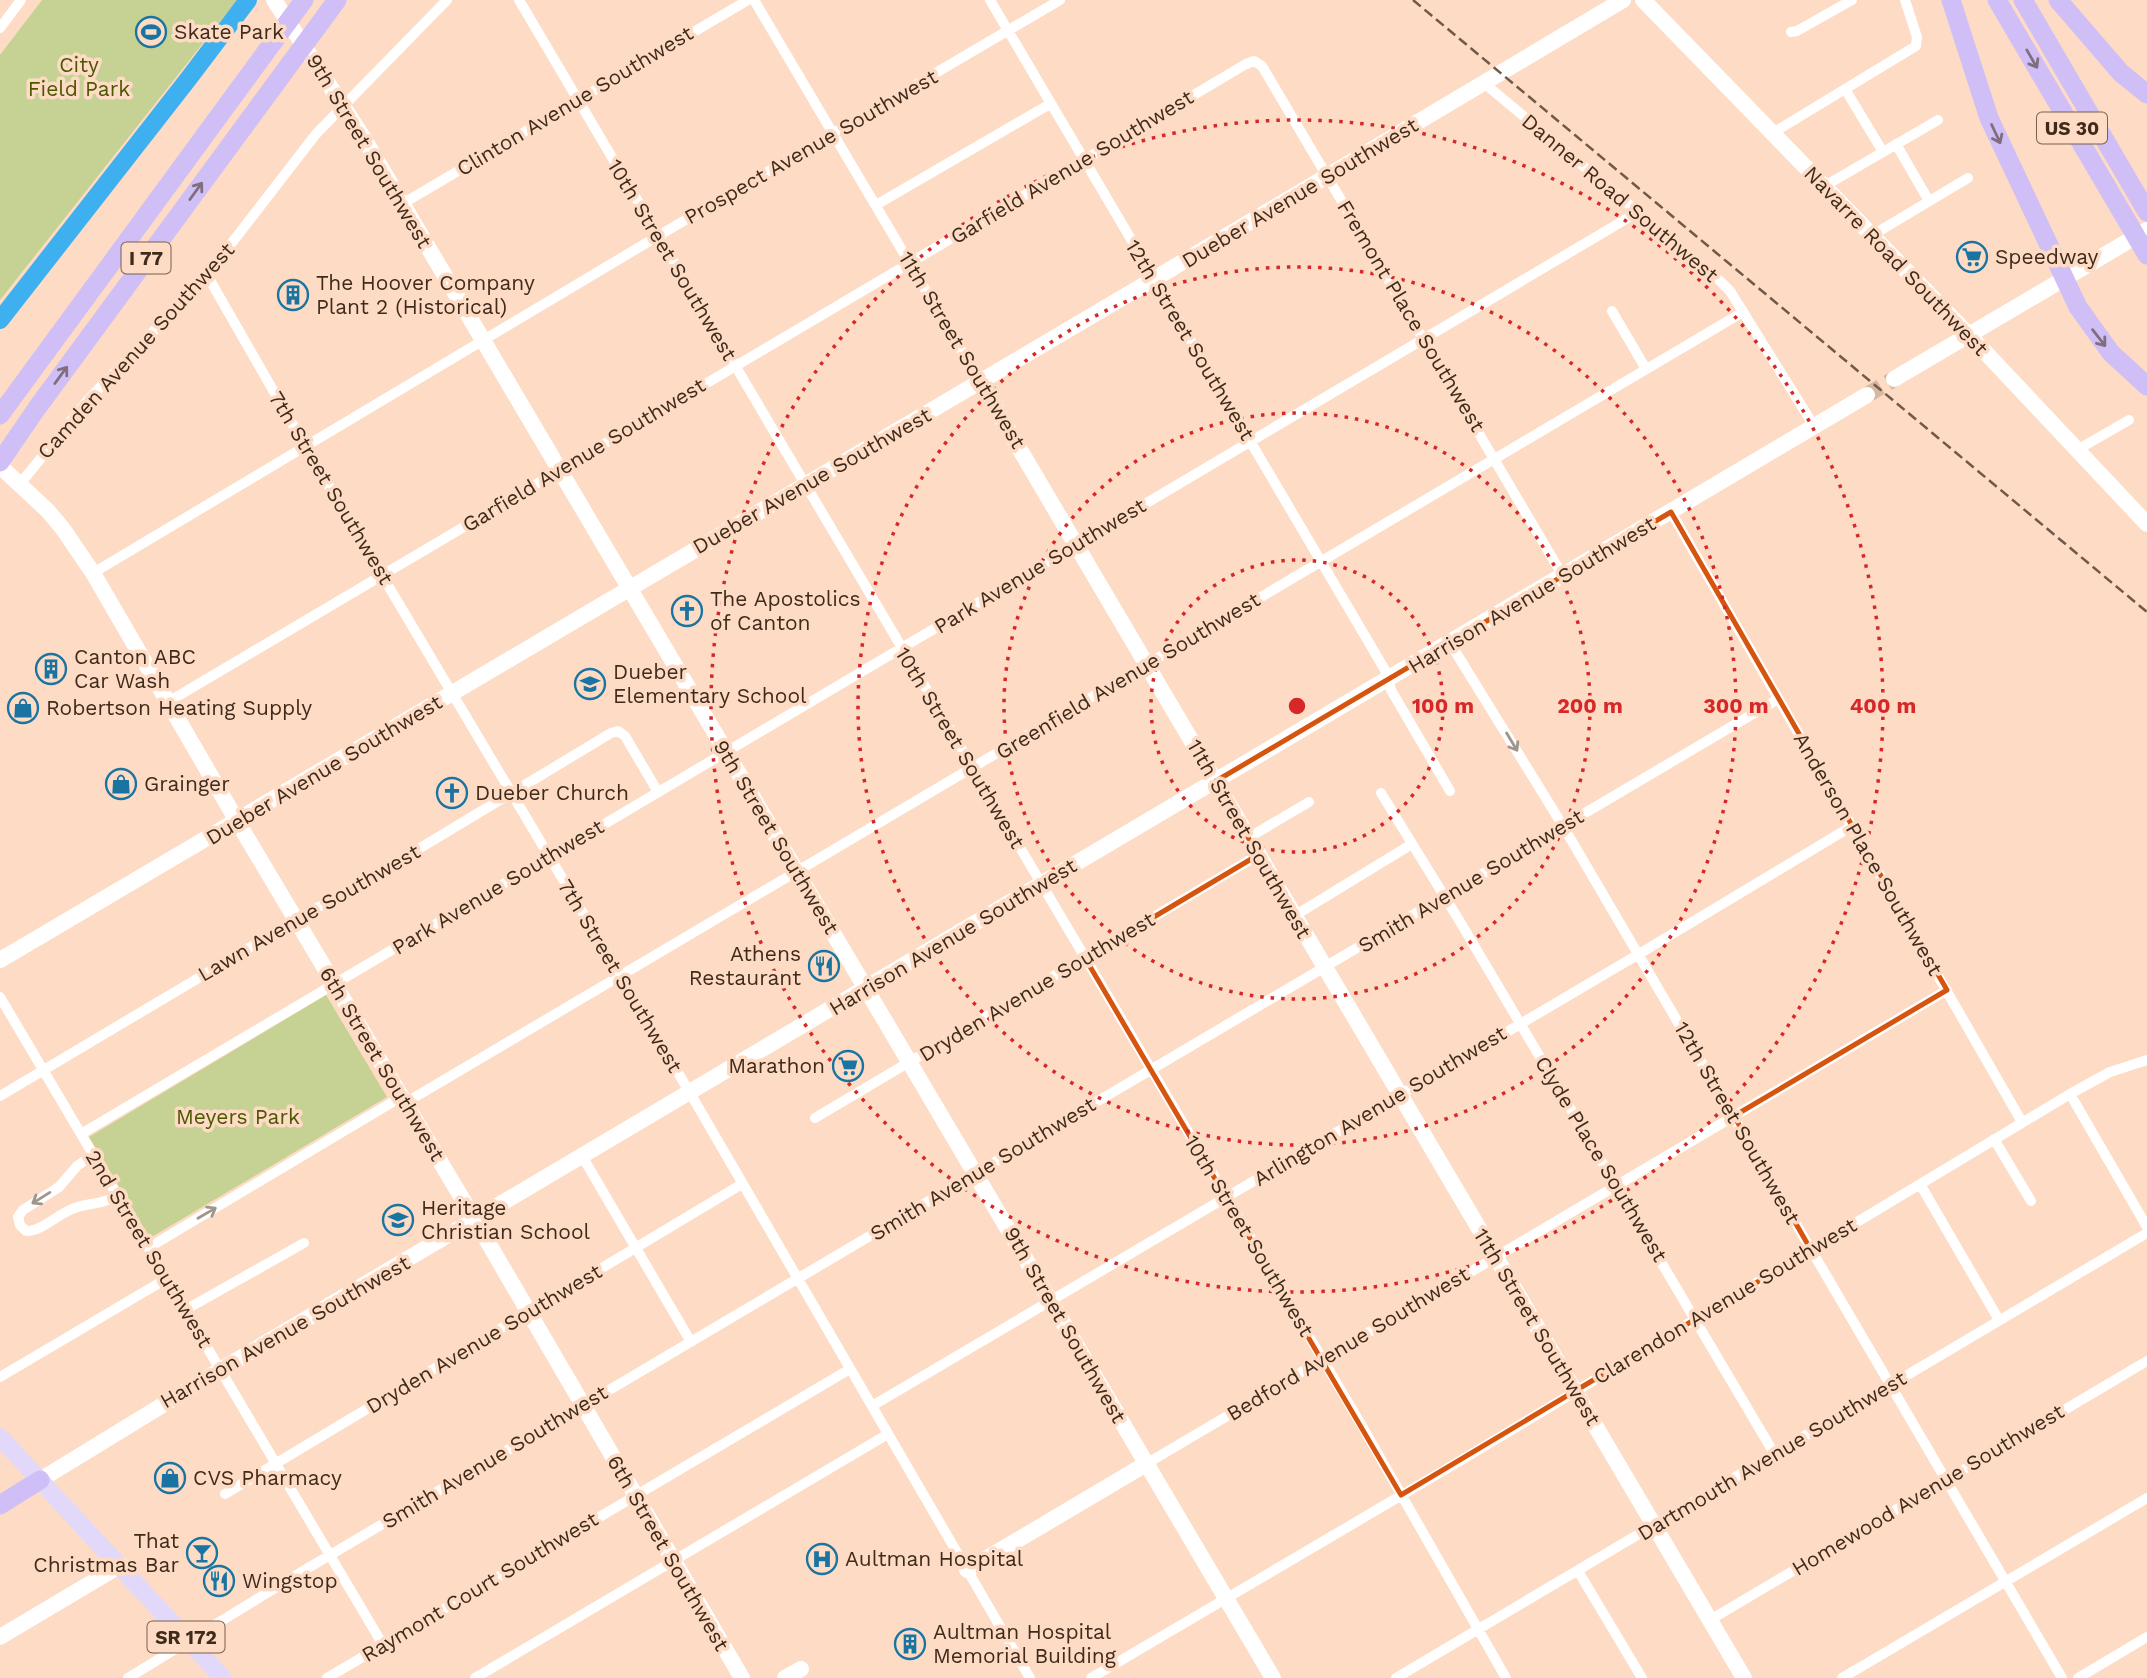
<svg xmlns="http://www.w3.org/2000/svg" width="2147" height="1678" viewBox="0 0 2147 1678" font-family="'Work Sans',sans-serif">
<rect width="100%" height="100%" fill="#fddbc4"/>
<!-- green -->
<path fill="#c5d293" d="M 42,0 L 237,0 L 0,300 L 0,55 Z
M 326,995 L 387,1097 L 150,1238 L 89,1137 Z"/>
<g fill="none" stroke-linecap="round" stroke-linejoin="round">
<!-- river -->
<path stroke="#3fb0ef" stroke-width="18" d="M 0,320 L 189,78 L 248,0"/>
<!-- secondary-tunnel -->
<path stroke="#d7b8a2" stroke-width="16" stroke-dasharray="16 8" stroke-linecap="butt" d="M 1867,395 L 1894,379"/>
<!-- street -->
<path stroke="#fff" stroke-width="10" d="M 519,0 L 1362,1426 L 1506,1678
M 754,0 L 980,382
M 990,0 L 1355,619 L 1385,670 L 1391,690 L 1450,791
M 0,28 L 21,0
M 1791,32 L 1797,31 L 1852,0
M 1484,83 L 1719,280 L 1730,291 L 1814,426
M 1845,89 L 1883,152
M 1771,134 L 1916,46 L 1917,37 L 1905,0
M 1896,144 L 1929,201
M 1823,187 L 1938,120
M 402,204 L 748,0
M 876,205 L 1050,104
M 1871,236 L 1968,178
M 207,275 L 305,446 L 690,1093 L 1030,1678
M 1612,311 L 1646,369
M 2077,450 L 2129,420
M 20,484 L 87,401 L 207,275 L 316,134 L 447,0
M 1671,512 L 2022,1122
M 93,573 L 658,236 L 1060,0
M 1450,643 L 1563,826 L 2062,1678
M 168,702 L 1246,64 L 1254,61 L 1262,66 L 1563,576
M 1381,793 L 1462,925 L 1775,1455
M 1248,838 L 1309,802
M 1294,916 L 1412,844
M 0,997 L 383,1645
M 2070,1094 L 2147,1227
M 0,1096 L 296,920 L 392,865 L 611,733 L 618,731 L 625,736 L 658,792
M 405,1103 L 1743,312
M 815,1118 L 1258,855
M 81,1134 L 1638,212
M 1994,1139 L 2031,1201
M 93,1155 L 77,1166 L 59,1187 L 23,1210 L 18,1217 L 20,1225 L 26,1231 C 41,1231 55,1217 68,1211 C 84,1202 100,1206 117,1196
M 582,1156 L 691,1342
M 1920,1184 L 1999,1320
M 148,1248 L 401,1097
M 185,1310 L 304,1243
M 0,1377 L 166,1279
M 872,1406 L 1639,954 L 1852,826
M 1146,1464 L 1947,990
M 225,1494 L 742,1184
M 1578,1571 L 1642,1678
M 1710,1620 L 2147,1361
M 128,1678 L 298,1574 L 1778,699
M 327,1678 L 850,1369
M 475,1678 L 888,1434
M 1091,1678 L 1458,1462 L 2070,1094 L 2110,1072 L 2147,1060
M 1396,1678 L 2147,1233
M 1842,1678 L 2147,1498
M 2078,1678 L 2147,1637"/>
<!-- secondary -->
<path stroke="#fff" stroke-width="16" d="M 274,0 L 363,137 L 1273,1678
M 1643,0 L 1970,336 L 2147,524
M 1894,379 L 2147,230
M 980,382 L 1744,1678
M 0,466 L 48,511 L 63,529 L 93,573 L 237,821 L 475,1220 L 742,1678
M 0,960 L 1154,279 L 1623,0
M 40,1480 L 220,1370 L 1867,395
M 967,1570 L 1146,1464
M 0,1637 L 121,1565
M 785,1678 L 801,1669"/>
<!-- primary -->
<path stroke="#e2d9fa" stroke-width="18" d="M 0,1437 L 223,1678"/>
<!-- highway -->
<path stroke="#cfbff6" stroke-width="19" d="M 1951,0 L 1989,118 L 2078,307 L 2111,353 L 2147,386
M 1997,0 L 2147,255
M 2023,0 L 2147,212
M 2058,0 L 2121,73 L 2147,94
M 0,415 L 304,0
M 0,462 L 37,408 L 337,0
M 0,1505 L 40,1480"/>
<!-- rail -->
<path stroke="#715847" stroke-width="2.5" stroke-dasharray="10 5" stroke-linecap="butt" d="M 1413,0 L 2147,612"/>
</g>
<!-- one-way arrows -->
<defs><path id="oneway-shaft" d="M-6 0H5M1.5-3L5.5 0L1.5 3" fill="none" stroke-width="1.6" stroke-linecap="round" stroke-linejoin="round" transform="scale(1.75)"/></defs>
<g stroke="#806e7e">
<use href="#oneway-shaft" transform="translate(2032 59) rotate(60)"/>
<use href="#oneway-shaft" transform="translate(1996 134) rotate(65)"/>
<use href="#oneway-shaft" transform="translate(196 191) rotate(-54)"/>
<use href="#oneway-shaft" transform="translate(2099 338) rotate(52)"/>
<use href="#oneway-shaft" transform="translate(61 375) rotate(-54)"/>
</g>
<g stroke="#a0958d">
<use href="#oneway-shaft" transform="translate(1512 742) rotate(59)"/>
<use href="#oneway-shaft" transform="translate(41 1198) rotate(148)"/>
<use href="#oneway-shaft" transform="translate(207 1213) rotate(-30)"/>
</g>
<!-- marked area -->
<path fill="none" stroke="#d7540e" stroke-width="5" stroke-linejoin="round" d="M 1671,512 L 1947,990 L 1734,1116 L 1811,1250 L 1401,1495 L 1085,958 L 1258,855 L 1216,781 Z"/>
<!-- distance rings -->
<g fill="none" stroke="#d62828" stroke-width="3.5" stroke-dasharray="3.5 7">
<circle cx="1297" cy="706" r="146"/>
<circle cx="1297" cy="706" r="293"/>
<circle cx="1297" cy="706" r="439"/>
<circle cx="1297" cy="706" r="586"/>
</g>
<!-- icons -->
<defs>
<g id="stadium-ring" transform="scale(1.575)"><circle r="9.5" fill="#fddbc4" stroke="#1974a2" stroke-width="1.5"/><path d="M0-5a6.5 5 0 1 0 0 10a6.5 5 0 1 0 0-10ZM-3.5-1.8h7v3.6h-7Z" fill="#1974a2"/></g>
<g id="supermarket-ring" transform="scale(1.575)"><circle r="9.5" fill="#fddbc4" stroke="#1974a2" stroke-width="1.5"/><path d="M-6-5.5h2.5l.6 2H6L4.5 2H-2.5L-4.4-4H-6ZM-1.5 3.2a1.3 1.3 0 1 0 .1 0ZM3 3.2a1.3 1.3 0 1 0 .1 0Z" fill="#1974a2"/></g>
<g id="building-ring" transform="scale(1.575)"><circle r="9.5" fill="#fddbc4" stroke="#1974a2" stroke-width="1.5"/><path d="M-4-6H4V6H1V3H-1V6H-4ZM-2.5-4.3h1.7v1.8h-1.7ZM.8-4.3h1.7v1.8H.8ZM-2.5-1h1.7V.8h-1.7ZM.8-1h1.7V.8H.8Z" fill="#1974a2"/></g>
<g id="church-ring" transform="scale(1.575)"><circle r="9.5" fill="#fddbc4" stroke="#1974a2" stroke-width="1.5"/><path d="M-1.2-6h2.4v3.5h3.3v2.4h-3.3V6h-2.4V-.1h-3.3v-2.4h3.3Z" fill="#1974a2"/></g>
<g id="school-ring" transform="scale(1.575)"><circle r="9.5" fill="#fddbc4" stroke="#1974a2" stroke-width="1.5"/><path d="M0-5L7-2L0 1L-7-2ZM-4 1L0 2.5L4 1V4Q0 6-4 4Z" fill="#1974a2"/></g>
<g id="shop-ring" transform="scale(1.575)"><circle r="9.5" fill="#fddbc4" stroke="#1974a2" stroke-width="1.5"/><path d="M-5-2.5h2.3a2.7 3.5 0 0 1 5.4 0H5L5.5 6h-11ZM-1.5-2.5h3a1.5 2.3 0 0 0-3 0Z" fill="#1974a2"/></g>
<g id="restaurant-ring" transform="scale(1.575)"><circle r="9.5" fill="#fddbc4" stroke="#1974a2" stroke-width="1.5"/><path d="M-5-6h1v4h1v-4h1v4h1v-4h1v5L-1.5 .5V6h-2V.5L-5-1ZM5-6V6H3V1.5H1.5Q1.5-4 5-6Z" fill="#1974a2"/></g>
<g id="bar-ring" transform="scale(1.575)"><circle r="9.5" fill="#fddbc4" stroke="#1974a2" stroke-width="1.5"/><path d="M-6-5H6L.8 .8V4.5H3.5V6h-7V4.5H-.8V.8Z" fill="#1974a2"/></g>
<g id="hospital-ring" transform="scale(1.575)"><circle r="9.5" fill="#fddbc4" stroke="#1974a2" stroke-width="1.5"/><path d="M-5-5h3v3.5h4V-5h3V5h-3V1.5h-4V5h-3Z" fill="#1974a2"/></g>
</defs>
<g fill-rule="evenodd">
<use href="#stadium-ring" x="151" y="32"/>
<use href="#supermarket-ring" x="1972" y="257"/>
<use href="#building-ring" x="293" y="295"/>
<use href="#church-ring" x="687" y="611"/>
<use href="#building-ring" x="51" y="669"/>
<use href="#school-ring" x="590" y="684"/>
<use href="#shop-ring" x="23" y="708"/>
<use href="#shop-ring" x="121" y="784"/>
<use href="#church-ring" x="452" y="793"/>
<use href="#restaurant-ring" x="824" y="966"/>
<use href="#supermarket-ring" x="848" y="1066"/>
<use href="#school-ring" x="398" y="1220"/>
<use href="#shop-ring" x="170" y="1478"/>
<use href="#bar-ring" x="202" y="1553"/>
<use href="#hospital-ring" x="822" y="1559"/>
<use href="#restaurant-ring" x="219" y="1581"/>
<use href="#building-ring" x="910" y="1644"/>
</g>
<g text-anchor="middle" stroke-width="7" stroke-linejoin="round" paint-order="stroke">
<!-- shield labels -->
<g fill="#fddbc4" stroke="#79604e" stroke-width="2">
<rect x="2037" y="112.5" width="70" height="31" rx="5"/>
<rect x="121.5" y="242.5" width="49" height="31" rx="5"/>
<rect x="147.5" y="1621.5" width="77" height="31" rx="5"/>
</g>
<g font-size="19" font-weight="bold" fill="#402b1b">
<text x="2072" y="135">US 30</text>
<text x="146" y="265">I 77</text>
<text x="186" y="1644">SR 172</text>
</g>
<!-- poi labels -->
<g font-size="21" fill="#402b1b" stroke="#fddbc4" text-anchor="start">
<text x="174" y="39">Skate Park</text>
<text x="1995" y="264">Speedway</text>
<text x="316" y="290">The Hoover Company<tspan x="316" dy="24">Plant 2 (Historical)</tspan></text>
<text x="710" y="606">The Apostolics<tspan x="710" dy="24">of Canton</tspan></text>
<text x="74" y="664">Canton ABC<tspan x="74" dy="24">Car Wash</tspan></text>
<text x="613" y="679">Dueber<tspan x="613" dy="24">Elementary School</tspan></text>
<text x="46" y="715">Robertson Heating Supply</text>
<text x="144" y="791">Grainger</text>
<text x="475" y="800">Dueber Church</text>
<text x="801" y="961" text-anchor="end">Athens<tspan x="801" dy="24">Restaurant</tspan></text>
<text x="825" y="1073" text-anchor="end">Marathon</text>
<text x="421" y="1215">Heritage<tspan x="421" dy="24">Christian School</tspan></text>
<text x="193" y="1485">CVS Pharmacy</text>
<text x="179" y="1548" text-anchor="end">That<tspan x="179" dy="24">Christmas Bar</tspan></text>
<text x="845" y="1566">Aultman Hospital</text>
<text x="242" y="1588">Wingstop</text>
<text x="933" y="1639">Aultman Hospital<tspan x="933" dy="24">Memorial Building</tspan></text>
</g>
<!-- park labels -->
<g font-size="21" fill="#4c5702" stroke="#fddbc4">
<text x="79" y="72">City<tspan x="79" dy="24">Field Park</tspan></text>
<text x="238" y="1124">Meyers Park</text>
</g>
<!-- street labels -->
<g font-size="21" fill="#402b1b" stroke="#fddbc4">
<text transform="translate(575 101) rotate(-31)" y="7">Clinton Avenue Southwest</text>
<text transform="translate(811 147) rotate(-30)" y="7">Prospect Avenue Southwest</text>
<text transform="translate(369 151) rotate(59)" y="7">9th Street Southwest</text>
<text transform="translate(1072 167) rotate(-31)" y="7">Garfield Avenue Southwest</text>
<text transform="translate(1300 193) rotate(-31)" y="7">Dueber Avenue Southwest</text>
<text transform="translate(1620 198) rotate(40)" y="7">Danner Road Southwest</text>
<text transform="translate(672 260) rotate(59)" y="7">10th Street Southwest</text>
<text transform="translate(1896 261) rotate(46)" y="7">Navarre Road Southwest</text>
<text transform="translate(1411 316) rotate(59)" y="7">Fremont Place Southwest</text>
<text transform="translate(1190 340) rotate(59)" y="7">12th Street Southwest</text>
<text transform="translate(962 350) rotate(59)" y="7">11th Street Southwest</text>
<text transform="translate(136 351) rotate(-48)" y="7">Camden Avenue Southwest</text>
<text transform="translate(584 455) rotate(-31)" y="7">Garfield Avenue Southwest</text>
<text transform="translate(812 481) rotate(-30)" y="7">Dueber Avenue Southwest</text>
<text transform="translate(331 488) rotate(59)" y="7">7th Street Southwest</text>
<text transform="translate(1040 566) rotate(-31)" y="7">Park Avenue Southwest</text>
<text transform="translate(1532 595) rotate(-31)" y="7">Harrison Avenue Southwest</text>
<text transform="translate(1128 676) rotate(-31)" y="7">Greenfield Avenue Southwest</text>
<text transform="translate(960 748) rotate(59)" y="7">10th Street Southwest</text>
<text transform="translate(324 770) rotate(-31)" y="7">Dueber Avenue Southwest</text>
<text transform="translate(776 837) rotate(59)" y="7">9th Street Southwest</text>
<text transform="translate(1249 839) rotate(60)" y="7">11th Street Southwest</text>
<text transform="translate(1868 854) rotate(60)" y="7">Anderson Place Southwest</text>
<text transform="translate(1471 881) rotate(-31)" y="7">Smith Avenue Southwest</text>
<text transform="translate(498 887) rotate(-31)" y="7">Park Avenue Southwest</text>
<text transform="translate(309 913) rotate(-30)" y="7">Lawn Avenue Southwest</text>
<text transform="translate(953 937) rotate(-31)" y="7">Harrison Avenue Southwest</text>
<text transform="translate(620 976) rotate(59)" y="7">7th Street Southwest</text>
<text transform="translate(1037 987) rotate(-31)" y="7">Dryden Avenue Southwest</text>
<text transform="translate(382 1064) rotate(59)" y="7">6th Street Southwest</text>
<text transform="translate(1380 1106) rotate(-31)" y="7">Arlington Avenue Southwest</text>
<text transform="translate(1737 1123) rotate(60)" y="7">12th Street Southwest</text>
<text transform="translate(1601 1159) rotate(59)" y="7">Clyde Place Southwest</text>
<text transform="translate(983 1169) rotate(-31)" y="7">Smith Avenue Southwest</text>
<text transform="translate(1249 1236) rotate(59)" y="7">10th Street Southwest</text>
<text transform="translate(149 1249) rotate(59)" y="7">2nd Street Southwest</text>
<text transform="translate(1725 1301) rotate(-31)" y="7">Clarendon Avenue Southwest</text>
<text transform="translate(1065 1325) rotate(60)" y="7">9th Street Southwest</text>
<text transform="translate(1537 1327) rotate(59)" y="7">11th Street Southwest</text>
<text transform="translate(285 1332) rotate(-30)" y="7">Harrison Avenue Southwest</text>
<text transform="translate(484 1339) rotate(-31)" y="7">Dryden Avenue Southwest</text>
<text transform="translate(1348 1344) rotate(-31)" y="7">Bedford Avenue Southwest</text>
<text transform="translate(1772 1456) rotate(-31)" y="7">Dartmouth Avenue Southwest</text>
<text transform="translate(495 1457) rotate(-31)" y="7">Smith Avenue Southwest</text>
<text transform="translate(1928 1490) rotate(-31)" y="7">Homewood Avenue Southwest</text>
<text transform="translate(668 1553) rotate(60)" y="7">6th Street Southwest</text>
<text transform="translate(480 1587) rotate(-31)" y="7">Raymont Court Southwest</text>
</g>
</g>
<circle cx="1297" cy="706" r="10" fill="#d62828" stroke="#fddbc4" stroke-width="3.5"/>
<g font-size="21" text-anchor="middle" font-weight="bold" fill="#d62828" stroke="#fddbc4" stroke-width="7" stroke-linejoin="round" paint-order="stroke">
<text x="1443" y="713">100 m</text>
<text x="1590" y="713">200 m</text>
<text x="1736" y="713">300 m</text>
<text x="1883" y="713">400 m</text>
</g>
</svg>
